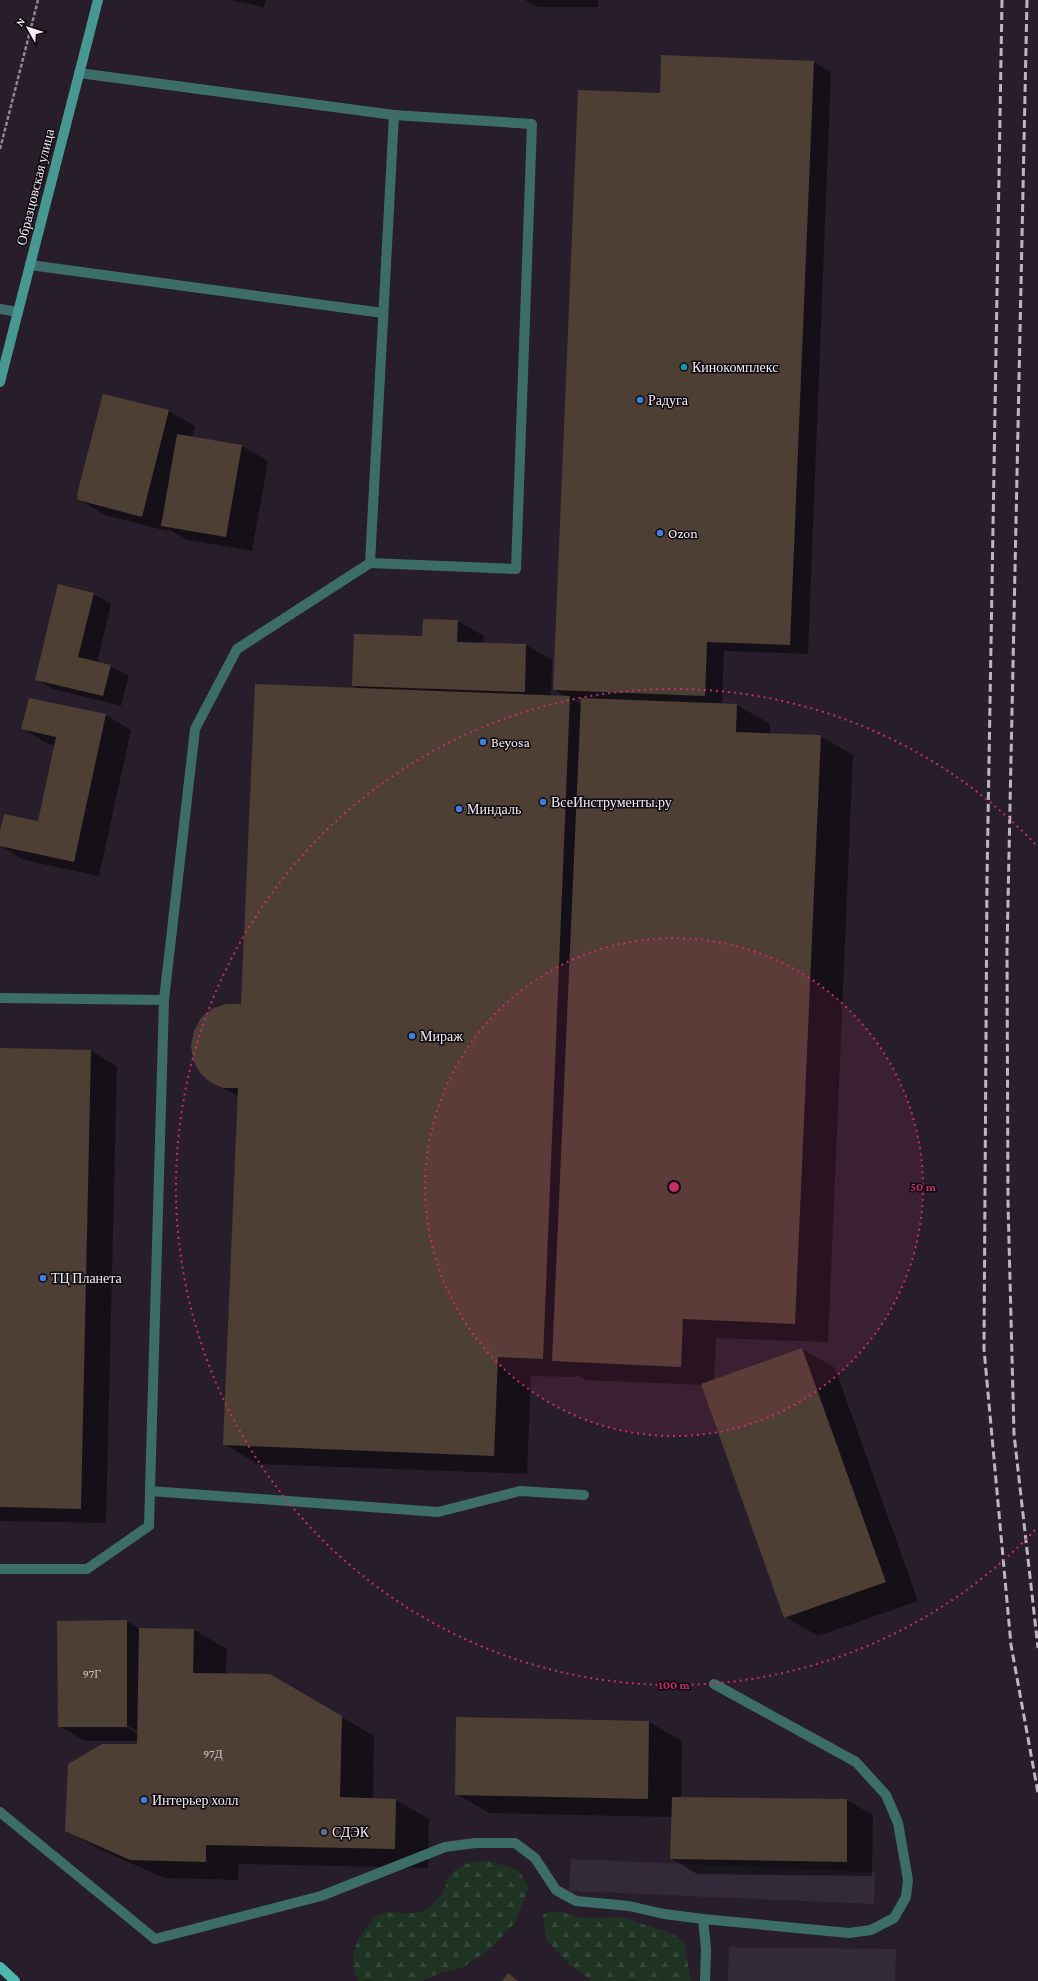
<svg xmlns="http://www.w3.org/2000/svg" width="1038" height="1981" viewBox="0 0 1038 1981" font-family="'Crimson Pro',serif">
<defs>
<pattern id="forest-firs" width="22" height="20" patternUnits="userSpaceOnUse"><rect width="22" height="20" fill="#1f3322"/><path d="M5 1l3.5 6h-7zM16 11l3.5 6h-7z" fill="#354738"/></pattern>
</defs>
<rect width="100%" height="100%" fill="#281e2b"/>
<!-- industrial -->
<path fill="#322a39" d="M 571,1859 L 875,1872 L 874,1904 L 569,1891 Z
M 729,1947 L 896,1949 L 895,1981 L 728,1981 Z"/>
<!-- forest -->
<path fill="url(#forest-firs)" d="M 489,1861 L 518,1870 L 529,1886 L 515,1923 L 490,1949 L 462,1968 L 440,1973 L 421,1981 L 359,1981 C 347,1960 355,1942 368,1925 C 373,1919 376,1914 384,1913 C 399,1910 413,1917 426,1909 C 431,1906 440,1898 443,1892 C 446,1887 447,1879 450,1875 C 461,1863 474,1861 489,1861 Z
M 556,1911 L 585,1918 L 621,1917 L 673,1934 L 684,1944 L 691,1981 L 592,1981 L 569,1964 L 546,1939 L 543,1914 Z"/>
<!-- shadow -->
<path fill="#0007" fill-rule="evenodd" d="M 230,0 L 266,0 L 264,7 Z
M 525,0 L 598,0 L 598,7 L 537,7 Z
M 813,62 L 831,72 L 808,654 L 724,651 L 722,705 L 737,705 L 770,724 L 770,734 L 820,736 L 853,755 L 828,1342 L 716,1338 L 714,1381 L 802,1349 L 835,1368 L 918,1601 L 818,1636 L 785,1617 L 702,1385 L 586,1380 L 575,1374 L 575,1377 L 531,1376 L 527,1474 L 257,1464 L 224,1444 L 239,1097 L 211,1081 L 242,1005 L 359,689 L 353,685 L 423,637 L 458,621 L 484,636 L 483,644 L 526,645 L 552,660 L 551,696 L 566,697 L 554,690 L 661,94 ZM 575,700 L 581,700 L 581,704 Z
M 104,395 L 169,411 L 195,426 L 192,438 L 242,446 L 268,461 L 252,551 L 188,540 L 168,529 L 167,531 L 105,515 L 79,500 Z
M 94,594 L 111,604 L 97,662 L 111,666 L 129,676 L 121,706 L 53,689 L 36,679 Z
M 106,715 L 131,730 L 99,876 L 24,860 L 0,846 L 0,835 L 39,822 L 55,745 L 48,744 L 23,729 Z
M 0,1049 L 91,1051 L 117,1066 L 106,1523 L 0,1521 Z
M 127,1621 L 140,1629 L 194,1630 L 227,1649 L 226,1674 L 270,1675 L 374,1736 L 373,1799 L 396,1800 L 429,1819 L 428,1868 L 239,1864 L 238,1880 L 164,1878 L 99,1849 L 66,1830 L 138,1745 L 138,1741 L 85,1741 L 59,1726 ZM 123,1723 L 138,1732 L 138,1734 L 122,1725 Z
M 457,1718 L 649,1722 L 682,1741 L 681,1798 L 847,1800 L 873,1815 L 872,1876 L 697,1874 L 672,1859 L 672,1817 L 489,1813 L 456,1794 Z"/>
<!-- building -->
<path fill="#4d3f33" d="M 661,55 L 814,61 L 790,645 L 707,642 L 705,696 L 553,690 L 578,90 L 660,93 Z
M 103,394 L 169,410 L 142,517 L 78,500 L 77,494 Z
M 177,434 L 242,445 L 226,537 L 161,526 Z
M 58,584 L 94,593 L 78,657 L 111,665 L 103,696 L 35,680 Z
M 423,619 L 458,620 L 457,642 L 526,644 L 525,692 L 352,686 L 354,634 L 422,636 Z
M 255,684 L 570,696 L 543,1359 L 498,1357 L 494,1456 L 223,1445 L 238,1088 L 223,1088 L 210,1082 L 200,1073 L 193,1060 L 191,1045 L 194,1031 L 201,1018 L 212,1009 L 226,1004 L 241,1004 Z
M 29,698 L 106,714 L 74,862 L 0,846 L 0,831 L 4,814 L 38,821 L 56,737 L 21,729 Z
M 581,698 L 737,704 L 736,732 L 821,735 L 795,1324 L 683,1319 L 681,1367 L 552,1361 Z
M 0,1048 L 91,1050 L 81,1509 L 0,1507 Z
M 802,1348 L 886,1582 L 784,1618 L 701,1384 Z
M 127,1620 L 127,1727 L 58,1727 L 57,1621 Z
M 139,1628 L 194,1629 L 193,1673 L 270,1674 L 342,1716 L 340,1797 L 396,1799 L 395,1849 L 206,1845 L 206,1862 L 130,1860 L 65,1831 L 68,1764 L 102,1744 L 137,1744 Z
M 456,1717 L 649,1721 L 648,1799 L 455,1795 Z
M 672,1797 L 847,1799 L 847,1862 L 670,1859 Z
M 508,1973 L 518,1981 L 502,1981 Z"/>
<g fill="none" stroke-linecap="round" stroke-linejoin="round">
<!-- path -->
<path stroke="#908792" stroke-width="2.5" stroke-dasharray="4 2" stroke-linecap="butt" d="M 0,149 L 38,0"/>
<!-- lane -->
<path stroke="#3d6d68" stroke-width="10" d="M 79,73 L 394,115 L 370,563 L 237,649 L 195,729 L 164,1000
M 30,265 L 383,313
M 0,309 L 18,312
M 370,563 L 516,569 L 532,124 L 394,115
M 0,998 L 164,1000 L 149,1526 L 87,1569 L 0,1569
M 150,1491 L 438,1512 L 520,1491 L 584,1495
M 0,1812 L 155,1939 L 321,1896 L 445,1847 L 475,1843 L 515,1843 L 535,1858 L 556,1890 L 576,1901 L 629,1906 L 664,1914 L 703,1919 L 849,1933 L 871,1930 L 894,1918 L 906,1897 L 908,1880 L 898,1823 L 886,1795 L 856,1762 L 714,1684
M 703,1919 L 706,1949 L 705,1981"/>
<!-- secondary -->
<path stroke="#479890" stroke-width="10" d="M 0,382 L 98,0"/>
<!-- primary -->
<path stroke="#4cb9ae" stroke-width="10" d="M 0,1967 L 15,1981"/>
<!-- rail -->
<path stroke="#bdb5bf" stroke-width="3" stroke-dasharray="8 4" stroke-linecap="butt" d="M 1002,0 L 987,879 L 984,1349 L 1011,1645 L 1038,1793
M 1027,0 L 1007,949 L 1008,1203 L 1014,1434 L 1038,1648"/>
</g>
<!-- distance rings -->
<circle cx="674" cy="1187" r="249" fill="#c72d6a" fill-opacity=".12"/>
<g fill="none" stroke="#c72d6a" stroke-width="2" stroke-dasharray="2 4">
<circle cx="674" cy="1187" r="249"/>
<path d="M1035 1530A498 498 0 1 1 1035 844"/>
</g>
<!-- markers -->
<circle fill="#0f9aa8" stroke="#0e0a10" stroke-width="1.5" cx="684" cy="367" r="4"/>
<g fill="#3f7fe0" stroke="#0e0a10" stroke-width="1.5">
<circle cx="640" cy="400" r="4"/>
<circle cx="660" cy="533" r="4"/>
<circle cx="483" cy="742" r="4"/>
<circle cx="543" cy="802" r="4"/>
<circle cx="459" cy="809" r="4"/>
<circle cx="412" cy="1036" r="4"/>
<circle cx="43" cy="1278" r="4"/>
<circle cx="144" cy="1800" r="4"/>
</g>
<circle fill="#5c6f8a" stroke="#0e0a10" stroke-width="1.5" cx="324" cy="1832" r="4"/>
<g text-anchor="middle" stroke-width="3" stroke-linejoin="round" paint-order="stroke">
<!-- number labels -->
<g font-size="12" fill="#cac2c5">
<text x="92" y="1678">97Г</text>
<text x="213" y="1758">97Д</text>
</g>
<!-- street labels -->
<g font-size="14" fill="#f4edf6" stroke="#0e0a10">
<text transform="translate(35 187) rotate(-76)" y="5">Образцовская улица</text>
</g>
<!-- poi labels -->
<g font-size="14" fill="#f4edf6" stroke="#0e0a10" text-anchor="start">
<text x="692" y="372">Кинокомплекс</text>
<text x="648" y="405">Радуга</text>
<text x="668" y="538">Ozon</text>
<text x="491" y="747">Beyosa</text>
<text x="551" y="807">ВсеИнструменты.ру</text>
<text x="467" y="814">Миндаль</text>
<text x="420" y="1041">Мираж</text>
<text x="51" y="1283">ТЦ Планета</text>
<text x="152" y="1805">Интерьер холл</text>
<text x="332" y="1837">СДЭК</text>
</g>
</g>
<circle cx="674" cy="1187" r="6" fill="#c72d6a" stroke="#0e0a10" stroke-width="2"/>
<g font-size="12" text-anchor="middle" font-weight="bold" fill="#c72d6a" stroke="#0e0a10" stroke-width="3" stroke-linejoin="round" paint-order="stroke">
<text x="923" y="1191">50 m</text>
<text x="674" y="1689">100 m</text>
</g>
<!-- north arrow -->
<g transform="translate(28 28) rotate(309)" stroke="#0e0a10" stroke-width="3" paint-order="stroke">
<path d="M0-3L7 15L0 10L-7 15Z" fill="#f4edf6"/>
<text y="-6" font-size="11" font-weight="bold" text-anchor="middle" fill="#f4edf6">N</text>
</g>
</svg>
